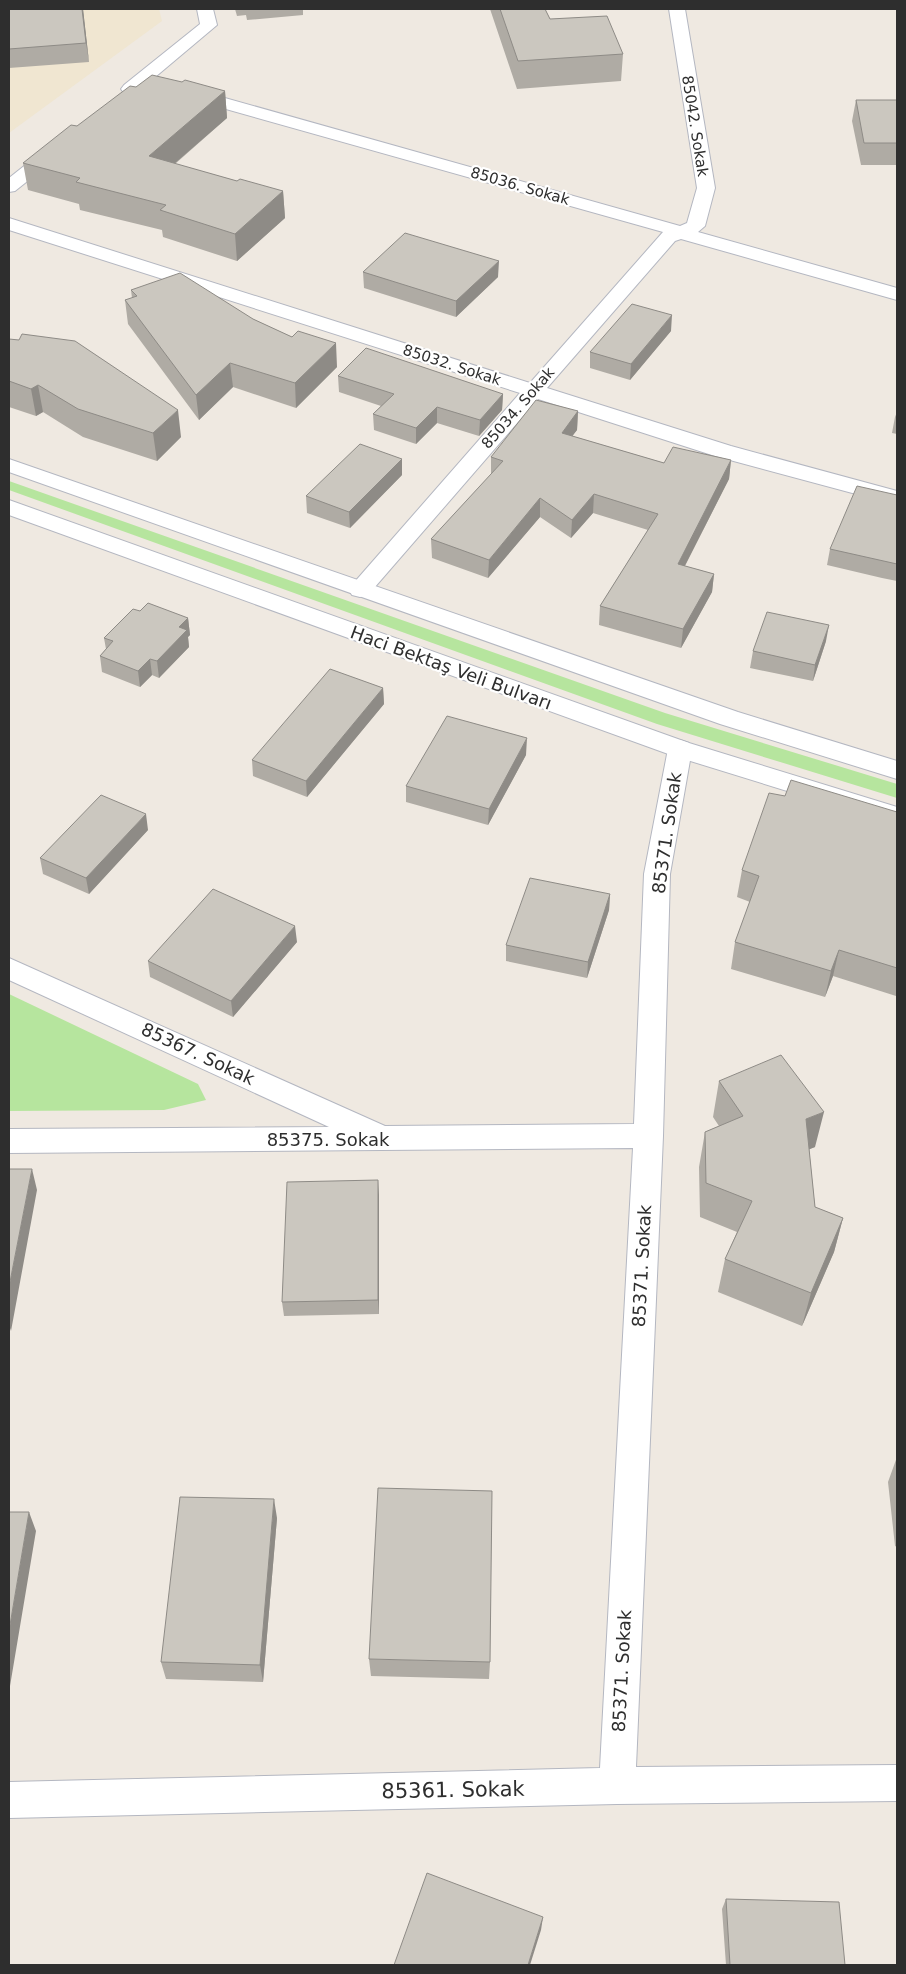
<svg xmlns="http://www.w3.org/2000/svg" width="906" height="1974" viewBox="0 0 906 1974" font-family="'DejaVu Sans',sans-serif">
<rect width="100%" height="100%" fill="#efe9e1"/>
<!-- education -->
<path fill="#f0e6d1" d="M 9,9 L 159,9 L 162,21 L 9,133 Z"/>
<!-- green -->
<path fill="#b6e59e" d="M 9,481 L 665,713 L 897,784 L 897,798 L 657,724 L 9,490 Z
M 9,994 L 198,1084 L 206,1100 L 164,1110 L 9,1111 Z"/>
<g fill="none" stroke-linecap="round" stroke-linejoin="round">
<!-- minor casing -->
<g stroke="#b4b7c1" stroke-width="2">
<path id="minor" d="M 197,9 L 213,9 L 217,25 L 154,78 L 680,226 L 687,223 L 697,188 L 669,9 L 685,9 L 715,188 L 705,226 L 698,232 L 897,288 L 897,300 L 681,239 L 675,241 L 547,388 L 731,446 L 897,491 L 897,505 L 715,456 L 538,399 L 368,595 L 360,597 L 352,595 L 349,590 L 352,585 L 520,393 L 9,230 L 9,218 L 530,383 L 663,232 L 144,86 C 137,92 133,95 124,93 L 121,89 L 124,85 L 200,24 Z
M 54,146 L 60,147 L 63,151 L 60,155 L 15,191 L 9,192 L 9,178 L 48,147 Z
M 680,740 L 689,743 L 692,749 L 670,874 L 663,1136 L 636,1767 L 897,1765 L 897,1801 L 617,1804 L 9,1818 L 9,1782 L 600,1768 L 633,1148 L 9,1153 L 9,1129 L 329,1127 L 9,980 L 9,958 L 385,1126 L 634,1124 L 644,874 L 668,749 L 671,743 Z"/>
</g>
<!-- secondary casing -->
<g stroke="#b4b7c1" stroke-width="2">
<path id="secondary" d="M 9,459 L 738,712 L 897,761 L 897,779 L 720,724 L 9,472 Z
M 9,500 L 689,743 L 897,807 L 897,825 L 671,755 L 9,515 Z"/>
</g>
<!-- minor -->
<use href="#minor" fill="#fff" fill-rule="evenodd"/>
<!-- secondary -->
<use href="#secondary" fill="#fff" fill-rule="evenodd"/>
</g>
<!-- wall -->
<path fill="#afaba4" d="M 9,9 L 83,9 L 89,62 L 9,68 Z
M 235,9 L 305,9 L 303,9 L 303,15 L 247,20 L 246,15 L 237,16 Z
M 490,9 L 545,9 L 550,19 L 623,54 L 621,81 L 517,89 Z
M 182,82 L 225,91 L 227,118 L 175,164 L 237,181 L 283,191 L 285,218 L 237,261 L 163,237 L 162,230 L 80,210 L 79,204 L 28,190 L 23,163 L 136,87 Z
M 856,100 L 897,100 L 897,158 L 896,165 L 861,165 L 852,121 Z
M 363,272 L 498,277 L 456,317 L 364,288 Z
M 131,290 L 253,319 L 292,337 L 337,367 L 296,408 L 233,387 L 199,420 L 128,324 L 125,300 L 132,298 Z
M 671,331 L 630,380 L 590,368 L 590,352 Z
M 9,339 L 181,437 L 157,461 L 83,437 L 43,412 L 36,416 L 9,407 Z
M 338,376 L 503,394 L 502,410 L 479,436 L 437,423 L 416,444 L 374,430 L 373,414 L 381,406 L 339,392 Z
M 578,411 L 577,430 L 572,436 L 664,463 L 731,460 L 729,479 L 685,566 L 714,574 L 712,592 L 681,648 L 599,625 L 600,606 L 648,530 L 593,513 L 571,538 L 540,517 L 488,578 L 432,558 L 431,539 L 491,475 L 491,457 Z
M 897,412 L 897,434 L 892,433 L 895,417 Z
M 402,475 L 350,528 L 307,513 L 306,496 Z
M 897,495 L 897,581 L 882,578 L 827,565 L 830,549 Z
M 140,611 L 188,618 L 190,635 L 188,637 L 189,647 L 159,678 L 152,675 L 140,687 L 102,672 L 100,656 L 106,649 L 104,638 Z
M 826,641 L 813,681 L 750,668 L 753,651 Z
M 383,688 L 384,704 L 307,797 L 253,776 L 252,760 Z
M 526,755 L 488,825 L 406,802 L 406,786 Z
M 785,796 L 897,812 L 897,991 L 896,996 L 833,976 L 825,997 L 731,969 L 735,942 L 750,902 L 737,897 L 742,870 Z
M 148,830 L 89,894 L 43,874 L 40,858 Z
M 610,894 L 609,910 L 587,978 L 506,961 L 506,945 Z
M 297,942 L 233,1017 L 150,977 L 148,961 Z
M 719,1081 L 815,1147 L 809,1149 L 815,1207 L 843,1218 L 834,1252 L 802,1326 L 718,1292 L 725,1259 L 737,1232 L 700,1217 L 699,1167 L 705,1132 L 719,1126 L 713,1117 Z
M 379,1195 L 379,1314 L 284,1316 L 282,1302 Z
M 897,1457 L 897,1547 L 895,1546 L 888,1482 Z
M 277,1518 L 263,1682 L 166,1679 L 161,1662 Z
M 369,1659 L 490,1662 L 489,1679 L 371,1676 Z
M 726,1899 L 845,1965 L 726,1965 L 722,1909 Z"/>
<!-- shaded-wall -->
<path fill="#8e8b86" d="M 82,9 L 83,9 L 89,62 L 86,43 Z
M 225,91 L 227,118 L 152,183 L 149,156 Z
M 283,191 L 285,218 L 237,261 L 235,234 Z
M 499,261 L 498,277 L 456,317 L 456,301 Z
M 672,315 L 671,331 L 630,380 L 631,364 Z
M 336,343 L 337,367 L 296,408 L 295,383 Z
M 230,363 L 233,387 L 199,420 L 196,395 Z
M 38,385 L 43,412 L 36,416 L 31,389 Z
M 503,394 L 502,410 L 479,436 L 480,420 Z
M 437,407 L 437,423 L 416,444 L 416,428 Z
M 178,410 L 181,437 L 157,461 L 153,433 Z
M 578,411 L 577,430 L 561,451 L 562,433 Z
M 402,459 L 402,475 L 350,528 L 349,512 Z
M 731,460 L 729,479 L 676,583 L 678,564 Z
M 594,494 L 593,513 L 571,538 L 572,520 Z
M 540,498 L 540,517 L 488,578 L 489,560 Z
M 714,574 L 712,592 L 681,648 L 683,629 Z
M 188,618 L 190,635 L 188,637 L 189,647 L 159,678 L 157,661 L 179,627 Z
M 829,625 L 826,641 L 813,681 L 815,665 Z
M 150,659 L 152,675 L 140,687 L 138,671 Z
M 383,688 L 384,704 L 307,797 L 306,781 Z
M 527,738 L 526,755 L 488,825 L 489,809 Z
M 146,814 L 148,830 L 89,894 L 86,878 Z
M 610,894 L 609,910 L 587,978 L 588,962 Z
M 295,926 L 297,942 L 233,1017 L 231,1001 Z
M 839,950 L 833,976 L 825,997 L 831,971 Z
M 824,1112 L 815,1147 L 798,1154 L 806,1119 Z
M 32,1169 L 37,1190 L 11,1331 L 9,1325 L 9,1287 Z
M 378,1180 L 379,1195 L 379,1314 L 378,1300 Z
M 843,1218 L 834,1252 L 802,1326 L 811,1293 Z
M 274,1499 L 277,1518 L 263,1682 L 260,1665 Z
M 29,1512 L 36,1531 L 10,1686 L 9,1684 L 9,1631 Z
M 543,1917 L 541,1930 L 530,1965 L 528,1965 Z"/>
<!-- building -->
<path fill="#cbc7bf" stroke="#8e8b86" d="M 9,9 L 82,9 L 86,43 L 9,49 Z
M 500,9 L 545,9 L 550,19 L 607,16 L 623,54 L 518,61 Z
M 152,75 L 182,82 L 185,80 L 225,91 L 149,156 L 237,181 L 240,179 L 283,191 L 235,234 L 160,210 L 166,205 L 76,182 L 80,178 L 23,163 L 71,125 L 77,126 L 130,86 L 136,87 Z
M 856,100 L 897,100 L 897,143 L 864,143 Z
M 405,233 L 499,261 L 456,301 L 363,272 Z
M 180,273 L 253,319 L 292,337 L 298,331 L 336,343 L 295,383 L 230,363 L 196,395 L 125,300 L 137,296 L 131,290 Z
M 632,304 L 672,315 L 631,364 L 590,352 Z
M 22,334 L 75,341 L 178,410 L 153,433 L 78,409 L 38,385 L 31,389 L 9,381 L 9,339 L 19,340 Z
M 366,348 L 503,394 L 480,420 L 437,407 L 416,428 L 373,414 L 394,394 L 338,376 Z
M 536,400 L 578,411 L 562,433 L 664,463 L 673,447 L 731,460 L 678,564 L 714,574 L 683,629 L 600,606 L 658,514 L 594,494 L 572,520 L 540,498 L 489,560 L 431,539 L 503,461 L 491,457 Z
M 360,444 L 402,459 L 349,512 L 306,496 Z
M 857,486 L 897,495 L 897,564 L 830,549 Z
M 148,603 L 188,618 L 179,627 L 187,630 L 157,661 L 150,659 L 138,671 L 100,656 L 113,641 L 104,638 L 133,609 L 140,611 Z
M 767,612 L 829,625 L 815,665 L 753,651 Z
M 330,669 L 383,688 L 306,781 L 252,760 Z
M 447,716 L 527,738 L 489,809 L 406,786 Z
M 791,780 L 897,812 L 897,968 L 839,950 L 831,971 L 735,942 L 759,876 L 742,870 L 769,793 L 785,796 Z
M 101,795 L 146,814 L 86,878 L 40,858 Z
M 530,878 L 610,894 L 588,962 L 506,945 Z
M 213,889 L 295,926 L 231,1001 L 148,961 Z
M 781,1055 L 824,1112 L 806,1119 L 815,1207 L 843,1218 L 811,1293 L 725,1259 L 752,1201 L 706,1183 L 705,1132 L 743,1116 L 719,1081 Z
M 9,1169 L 32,1169 L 9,1287 Z
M 378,1180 L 378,1300 L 282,1302 L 287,1182 Z
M 378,1488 L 492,1491 L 490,1662 L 369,1659 Z
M 180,1497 L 274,1499 L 260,1665 L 161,1662 Z
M 9,1512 L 29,1512 L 9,1631 Z
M 427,1873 L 543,1917 L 528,1965 L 394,1965 Z
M 726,1899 L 839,1902 L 845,1965 L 730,1965 Z"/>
<g text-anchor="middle" stroke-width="4.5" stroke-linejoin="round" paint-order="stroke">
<!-- far-street labels -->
<g font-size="15" fill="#2e2e2e" stroke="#fff">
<text transform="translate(695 126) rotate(81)" y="5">85042. Sokak</text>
<text transform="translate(520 186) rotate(16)" y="5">85036. Sokak</text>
<text transform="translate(452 365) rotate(18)" y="5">85032. Sokak</text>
<text transform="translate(518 408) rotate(-49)" y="5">85034. Sokak</text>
</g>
<!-- street labels -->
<g font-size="18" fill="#2e2e2e" stroke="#fff">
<text transform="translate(451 668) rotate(20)" y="6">Haci Bektaş Veli Bulvarı</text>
<text transform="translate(667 833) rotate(-82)" y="6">85371. Sokak</text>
<text transform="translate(198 1054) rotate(25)" y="6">85367. Sokak</text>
<text x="328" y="1146">85375. Sokak</text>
<text transform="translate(642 1266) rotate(-87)" y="6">85371. Sokak</text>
<text transform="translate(622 1671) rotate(-87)" y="6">85371. Sokak</text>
</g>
<!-- near-street labels -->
<g font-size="21" fill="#2e2e2e" stroke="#fff">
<text transform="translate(453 1790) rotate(-1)" y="7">85361. Sokak</text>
</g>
</g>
<!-- border -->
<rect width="906" height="1974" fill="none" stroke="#2e2e2e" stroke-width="20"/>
</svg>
